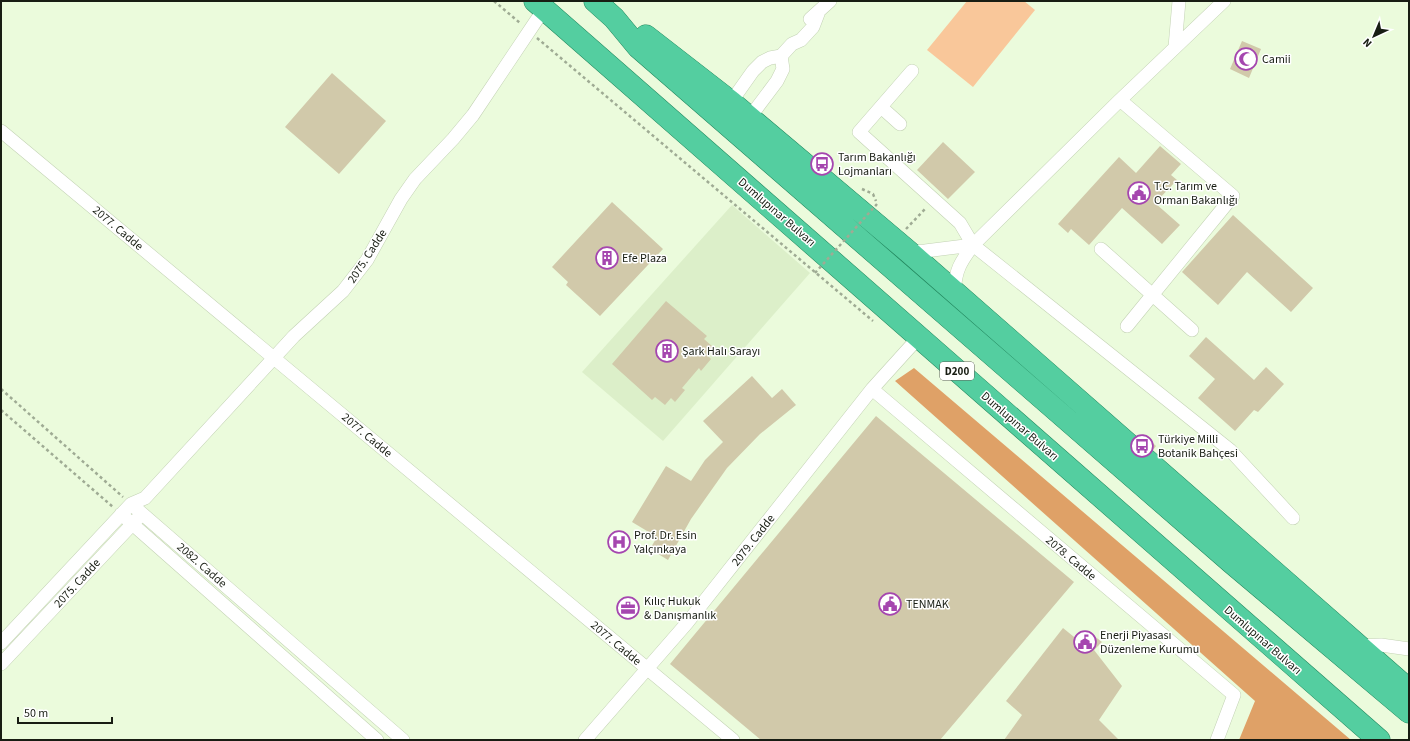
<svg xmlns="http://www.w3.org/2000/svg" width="1410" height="741" viewBox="0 0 1410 741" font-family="'Source Sans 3',sans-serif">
<rect width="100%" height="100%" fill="#ebfbdc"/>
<!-- built -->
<path fill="#dcefc9" d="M 732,205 L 810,273 L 663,441 L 582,372 Z"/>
<!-- green -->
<path fill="#f9c79a" d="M 967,1 L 1024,1 L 1035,10 L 973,87 L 927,50 Z"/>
<!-- forest -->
<path fill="#dfa167" d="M 914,368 L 1351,740 L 1239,740 L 1255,701 L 895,381 Z"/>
<!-- building -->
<path fill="#d1c9aa" d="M 1242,41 L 1261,49 L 1249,78 L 1230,69 Z
M 332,73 L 386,121 L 339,174 L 285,127 Z
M 943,142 L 975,172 L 948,199 L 917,170 Z
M 1160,146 L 1181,164 L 1171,175 L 1177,180 L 1155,203 L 1180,225 L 1162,244 L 1122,208 L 1089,245 L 1071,229 L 1068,233 L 1058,224 L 1119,157 L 1136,173 Z
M 612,202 L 663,249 L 600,316 L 566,285 L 568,282 L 552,267 Z
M 1233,215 L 1313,288 L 1291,312 L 1247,272 L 1218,305 L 1182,272 Z
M 666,301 L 707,336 L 704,339 L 713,347 L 707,355 L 711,359 L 701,371 L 699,368 L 682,388 L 685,390 L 675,402 L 671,398 L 665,405 L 655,397 L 652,400 L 612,364 Z
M 1206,337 L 1254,380 L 1266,367 L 1284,384 L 1258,412 L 1254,410 L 1235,431 L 1198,398 L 1215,379 L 1189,356 Z
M 752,376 L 772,398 L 782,389 L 796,405 L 760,434 L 727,468 L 691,519 L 668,560 L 650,549 L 657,537 L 632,522 L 666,466 L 691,481 L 705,460 L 723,442 L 703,421 Z
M 876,416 L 1074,582 L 940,740 L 761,740 L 670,664 Z
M 1143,434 L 1156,446 L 1153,450 L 1140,438 Z
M 1063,628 L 1079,641 L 1089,632 L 1102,642 L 1094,650 L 1122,686 L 1099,720 L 1119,740 L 1004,740 L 1022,715 L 1006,701 Z"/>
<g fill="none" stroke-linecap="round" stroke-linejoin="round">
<!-- minor casing -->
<g stroke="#c3d2b4" stroke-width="14">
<path id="minor" d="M 810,19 L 830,1
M 1175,47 L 1179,1
M 912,71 L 859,132 L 960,223 L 973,245 L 1230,450 L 1293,518
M 1120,100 L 1224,1
M 731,102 L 753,71 L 762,62 L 770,58 L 781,56 L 792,44 L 801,40 L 813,27 L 818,14
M 881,107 L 900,124
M 750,117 L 777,81 L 783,69 L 781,56
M 1,131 L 733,740
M 1101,249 L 1192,330
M 909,252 L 925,251 L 973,245
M 954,291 C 956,269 960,263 973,245 L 1120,100 L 1233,196 L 1127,326
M 872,389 L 1234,695 L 1217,740
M 131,504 L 403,740
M 121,514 L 377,740
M 1,643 L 131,504 L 145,498 L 294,336 L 343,291 L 367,260 L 401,199 L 415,179 L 453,139 L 473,115 L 544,9
M 1359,646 L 1381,645 L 1409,649
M 1,664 L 138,518
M 585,740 L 687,623 L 872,389 L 919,337"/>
</g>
<!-- trunk casing -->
<g stroke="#23885f" stroke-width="23">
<path id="trunk" d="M 535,1 L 1379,740
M 595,1 L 614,18 L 638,47 L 1232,563 L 1409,712
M 646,36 L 731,102 L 909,252 L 1409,690"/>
</g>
<!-- path -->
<path stroke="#9fab94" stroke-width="2.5" stroke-dasharray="3 3" stroke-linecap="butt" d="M 494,1 L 520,23
M 537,38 L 873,321
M 862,189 L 873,194 L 876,201
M 906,229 L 926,208
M 1,389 L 123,497
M 1,410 L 113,507"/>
<!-- minor -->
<use href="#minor" stroke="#fff" stroke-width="13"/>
<!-- trunk -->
<use href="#trunk" stroke="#54cea0" stroke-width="22"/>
<!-- path-bridge -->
<path stroke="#9fab94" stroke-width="2.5" stroke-dasharray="3 3" stroke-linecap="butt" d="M 815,273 L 877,204"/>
</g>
<!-- icons -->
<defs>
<g id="mosque-ring" transform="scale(1.15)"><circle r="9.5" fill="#fff" stroke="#a546af" stroke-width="1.5"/><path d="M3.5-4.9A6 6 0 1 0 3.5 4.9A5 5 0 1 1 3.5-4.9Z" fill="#a546af"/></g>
<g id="bus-ring" transform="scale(1.15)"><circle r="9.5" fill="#fff" stroke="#a546af" stroke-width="1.5"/><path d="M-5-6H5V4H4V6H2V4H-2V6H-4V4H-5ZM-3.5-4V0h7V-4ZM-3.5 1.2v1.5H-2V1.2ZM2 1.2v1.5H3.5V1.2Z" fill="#a546af"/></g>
<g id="civic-ring" transform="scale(1.15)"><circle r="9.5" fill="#fff" stroke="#a546af" stroke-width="1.5"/><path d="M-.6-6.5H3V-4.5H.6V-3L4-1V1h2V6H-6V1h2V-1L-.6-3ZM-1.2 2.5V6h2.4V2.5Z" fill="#a546af"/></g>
<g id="building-ring" transform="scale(1.15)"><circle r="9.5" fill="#fff" stroke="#a546af" stroke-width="1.5"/><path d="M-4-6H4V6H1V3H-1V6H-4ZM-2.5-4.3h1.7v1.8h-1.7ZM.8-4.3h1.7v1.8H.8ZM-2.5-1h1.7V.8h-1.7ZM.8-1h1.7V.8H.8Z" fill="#a546af"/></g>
<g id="hospital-ring" transform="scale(1.15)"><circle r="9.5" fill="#fff" stroke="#a546af" stroke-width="1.5"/><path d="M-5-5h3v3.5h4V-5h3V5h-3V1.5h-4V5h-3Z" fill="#a546af"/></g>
<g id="office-ring" transform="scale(1.15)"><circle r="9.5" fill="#fff" stroke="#a546af" stroke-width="1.5"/><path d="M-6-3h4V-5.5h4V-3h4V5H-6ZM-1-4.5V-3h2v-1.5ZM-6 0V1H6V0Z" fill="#a546af"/></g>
</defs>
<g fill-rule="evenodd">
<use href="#mosque-ring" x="1246" y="59"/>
<use href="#bus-ring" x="822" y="164"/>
<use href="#civic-ring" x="1139" y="193"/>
<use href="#building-ring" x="607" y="258"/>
<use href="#building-ring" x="667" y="351"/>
<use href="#bus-ring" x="1142" y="446"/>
<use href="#hospital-ring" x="619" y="542"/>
<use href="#civic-ring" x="890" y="604"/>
<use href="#office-ring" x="628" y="608"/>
<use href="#civic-ring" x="1085" y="642"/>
</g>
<g text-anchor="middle" stroke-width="3" stroke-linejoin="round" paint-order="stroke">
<!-- shield labels -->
<rect fill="#fff" stroke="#5d615a" stroke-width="1" x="940" y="362" width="34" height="18" rx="3"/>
<g font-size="11" font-weight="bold" fill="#181d13">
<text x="957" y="375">D200</text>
</g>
<!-- poi labels -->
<g font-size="12" fill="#181d13" stroke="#fff" text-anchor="start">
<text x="1262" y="63">Camii</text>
<text x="838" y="161">Tarım Bakanlığı<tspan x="838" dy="14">Lojmanları</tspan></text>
<text x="1154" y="190">T.C. Tarım ve<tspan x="1154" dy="14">Orman Bakanlığı</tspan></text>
<text x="622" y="262">Efe Plaza</text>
<text x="682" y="355">Şark Halı Sarayı</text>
<text x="1158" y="443">Türkiye Milli<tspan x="1158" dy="14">Botanik Bahçesi</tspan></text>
<text x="634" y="539">Prof. Dr. Esin<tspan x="634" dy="14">Yalçınkaya</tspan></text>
<text x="644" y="605">Kılıç Hukuk<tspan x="644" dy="14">&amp; Danışmanlık</tspan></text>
<text x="906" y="608">TENMAK</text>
<text x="1100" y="639">Enerji Piyasası<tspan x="1100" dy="14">Düzenleme Kurumu</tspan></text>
</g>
<!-- street labels -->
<g font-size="12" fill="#181d13" stroke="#fff">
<text transform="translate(777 212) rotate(41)" y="4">Dumlupınar Bulvarı</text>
<text transform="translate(118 228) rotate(40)" y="4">2077. Cadde</text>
<text transform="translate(367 256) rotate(-57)" y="4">2075. Cadde</text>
<text transform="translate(1020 426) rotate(41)" y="4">Dumlupınar Bulvarı</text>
<text transform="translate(367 435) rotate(40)" y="4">2077. Cadde</text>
<text transform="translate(753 540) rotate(-52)" y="4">2079. Cadde</text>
<text transform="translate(1071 558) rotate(40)" y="4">2078. Cadde</text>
<text transform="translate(202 565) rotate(41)" y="4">2082. Cadde</text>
<text transform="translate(77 583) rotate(-47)" y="4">2075. Cadde</text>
<text transform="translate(1263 640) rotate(41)" y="4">Dumlupınar Bulvarı</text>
<text transform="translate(616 643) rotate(40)" y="4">2077. Cadde</text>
</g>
</g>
<!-- border -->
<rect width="1410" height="741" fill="none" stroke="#181d13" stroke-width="4"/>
<!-- north arrow -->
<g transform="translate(1374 36) rotate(224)" stroke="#ffffff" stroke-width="3" paint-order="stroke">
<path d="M0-3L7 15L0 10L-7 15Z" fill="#181d13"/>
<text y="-6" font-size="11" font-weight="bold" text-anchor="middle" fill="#181d13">N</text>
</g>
<!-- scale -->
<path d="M18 717v6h94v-6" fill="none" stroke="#181d13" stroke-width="2"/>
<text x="24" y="717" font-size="12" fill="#181d13" stroke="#ffffff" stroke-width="3" paint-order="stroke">50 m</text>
</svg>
